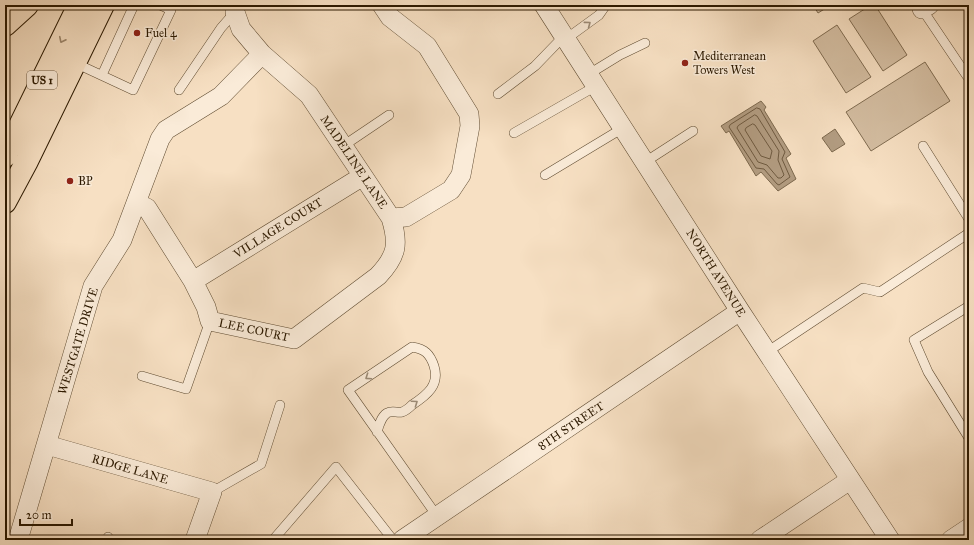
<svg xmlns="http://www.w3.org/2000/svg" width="974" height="545" viewBox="0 0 974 545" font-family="'IM FELL Great Primer',serif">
<rect width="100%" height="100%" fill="#f7e0c3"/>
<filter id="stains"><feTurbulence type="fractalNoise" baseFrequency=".005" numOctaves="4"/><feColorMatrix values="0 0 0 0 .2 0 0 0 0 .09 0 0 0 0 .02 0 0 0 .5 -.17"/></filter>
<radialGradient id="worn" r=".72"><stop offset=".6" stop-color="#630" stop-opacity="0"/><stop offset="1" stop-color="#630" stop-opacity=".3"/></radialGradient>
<!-- green -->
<path fill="#d4bea2" stroke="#806c51" d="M 813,5 L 831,5 L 818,13 Z
M 871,5 L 875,5 L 907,55 L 883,71 L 849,19 Z
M 837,25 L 871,77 L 846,93 L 813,41 Z
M 925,62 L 950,101 L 871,151 L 846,112 Z"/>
<!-- water -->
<path fill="#b29c81" stroke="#7c684d" d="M 761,101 L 766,107 L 764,110 L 791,154 L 786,158 L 796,179 L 778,191 L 761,172 L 756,176 L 729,131 L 726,133 L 721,126 Z
M 835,129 L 845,144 L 832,152 L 822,138 Z"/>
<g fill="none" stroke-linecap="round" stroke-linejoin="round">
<!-- shore -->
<path stroke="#6f5a40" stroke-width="1" d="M 757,108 L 760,109 L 785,152 L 782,159 L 790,177 L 779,185 L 777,184 L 764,169 L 756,168 L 729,127 L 730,125 Z
M 755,115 L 757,116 L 779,151 L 778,160 L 784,175 L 781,178 L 778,178 L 767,165 L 758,162 L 737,128 L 738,126 Z
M 753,124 L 755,125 L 772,151 L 770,159 L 761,156 L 745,130 L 746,128 Z"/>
<!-- lane casing -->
<g stroke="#5f4b31" stroke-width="10">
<path id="lane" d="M 922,9 L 967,76 L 969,75
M 566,39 L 599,15 L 606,5
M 75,63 L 133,90 L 171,10 L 160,5
M 589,74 L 620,55 L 645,43
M 102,75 L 134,5
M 179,90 L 221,28 L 235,12
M 498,94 L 535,66 L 564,36
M 514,133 L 596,86
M 343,146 L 389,115
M 923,146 L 969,219
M 645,162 L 693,131
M 545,175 L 623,128
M 969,306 L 914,340 L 928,372 L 969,438
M 767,352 L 863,288 L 880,292 L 969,233
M 142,376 L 186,389 L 210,321
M 377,432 C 379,425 381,417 387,413 C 392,410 397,413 402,412 C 405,411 410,407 412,405 C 427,395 440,385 434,366 C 430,354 425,349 412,347 L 348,390 L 437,516
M 212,492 L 261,464 L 280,405
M 107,540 L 108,537
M 273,540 L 336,467 L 393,540"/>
</g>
<!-- street casing -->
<g stroke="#5f4b31" stroke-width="20">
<path id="street" d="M 235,5 L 235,12 L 241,29 L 262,54 L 309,95 L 391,218 L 406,217 L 451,190 L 461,175 L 470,126 L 469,114 L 427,46 L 390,17 L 382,5
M 544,5 L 740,311 L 890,540
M 922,9 L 929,5
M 136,203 L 147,208 L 193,281 L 206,307 L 210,321 L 294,339 L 378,276 C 397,256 399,244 391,218
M 193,281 L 363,176
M 47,445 L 212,492 L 195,540
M 18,540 L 93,286 L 122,240 L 160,139 L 166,130 L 221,96 L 262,54
M 402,540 L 740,311
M 760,540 L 850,480
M 951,540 L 969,528"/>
</g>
<!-- primary casing -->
<g stroke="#2c1900" stroke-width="24">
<path id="primary" d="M 5,25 L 27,5"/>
</g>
<!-- highway casing -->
<g stroke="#2c1900" stroke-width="24">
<path id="highway" d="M 5,156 L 79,5
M 5,202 L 27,161 L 103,5"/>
</g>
<!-- lane -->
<use href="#lane" stroke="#faebd8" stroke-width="9"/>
<!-- street -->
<use href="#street" stroke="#faebd8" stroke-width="19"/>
<!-- primary -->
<use href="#primary" stroke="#f7e0c3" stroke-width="22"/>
<!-- highway -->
<use href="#highway" stroke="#f7e0c3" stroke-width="22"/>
</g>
<!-- one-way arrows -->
<defs><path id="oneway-chevron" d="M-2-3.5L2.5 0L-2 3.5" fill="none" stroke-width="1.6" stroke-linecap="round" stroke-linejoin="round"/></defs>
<g stroke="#9d8c77">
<use href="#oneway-chevron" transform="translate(588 24) rotate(-37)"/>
<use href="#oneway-chevron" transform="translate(368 377) rotate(146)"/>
<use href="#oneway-chevron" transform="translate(415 403) rotate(-35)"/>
</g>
<use stroke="#9c866b" href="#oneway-chevron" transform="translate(62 40) rotate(116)"/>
<!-- markers -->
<g fill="#8f2418" stroke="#faebd8" stroke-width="1.5">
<circle cx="137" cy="33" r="4"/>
<circle cx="685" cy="63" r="4"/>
<circle cx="70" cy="181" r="4"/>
</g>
<g text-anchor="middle" stroke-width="3" stroke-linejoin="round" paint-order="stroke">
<!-- shield labels -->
<rect fill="#faebd8" stroke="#6a5841" stroke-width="1" x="27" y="71" width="30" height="18" rx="3"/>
<g font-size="11" font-weight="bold" fill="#2c1900">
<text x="42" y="84">US 1</text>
</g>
<!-- poi labels -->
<g font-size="12" fill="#2c1900" stroke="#faebd8" text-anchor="start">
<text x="145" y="37">Fuel 4</text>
<text x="693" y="60">Mediterranean<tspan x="693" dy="14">Towers West</tspan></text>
<text x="78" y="185">BP</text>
</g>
<!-- street labels -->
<g font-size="12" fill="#2c1900" stroke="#faebd8">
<text transform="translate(354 162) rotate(56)" y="4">MADELINE LANE</text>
<text transform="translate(278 228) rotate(-32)" y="4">VILLAGE COURT</text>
<text transform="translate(716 273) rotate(58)" y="4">NORTH AVENUE</text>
<text transform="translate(254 330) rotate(12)" y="4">LEE COURT</text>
<text transform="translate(78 341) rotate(-73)" y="4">WESTGATE DRIVE</text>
<text transform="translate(571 426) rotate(-34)" y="4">8TH STREET</text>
<text transform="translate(130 469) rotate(16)" y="4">RIDGE LANE</text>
</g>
</g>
<!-- margin -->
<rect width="974" height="545" fill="none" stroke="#f7e0c3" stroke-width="20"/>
<rect x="6" y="6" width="962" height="533" fill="none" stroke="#2c1900" stroke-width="2"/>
<rect x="10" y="10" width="954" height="525" fill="none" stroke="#2c1900"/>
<!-- scale -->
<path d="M20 519v6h52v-6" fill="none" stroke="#2c1900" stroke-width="2"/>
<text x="26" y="519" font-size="12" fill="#2c1900" stroke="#faebd8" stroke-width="3" paint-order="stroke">20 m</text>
<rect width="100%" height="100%" filter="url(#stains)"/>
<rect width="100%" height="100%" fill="url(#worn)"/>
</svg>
